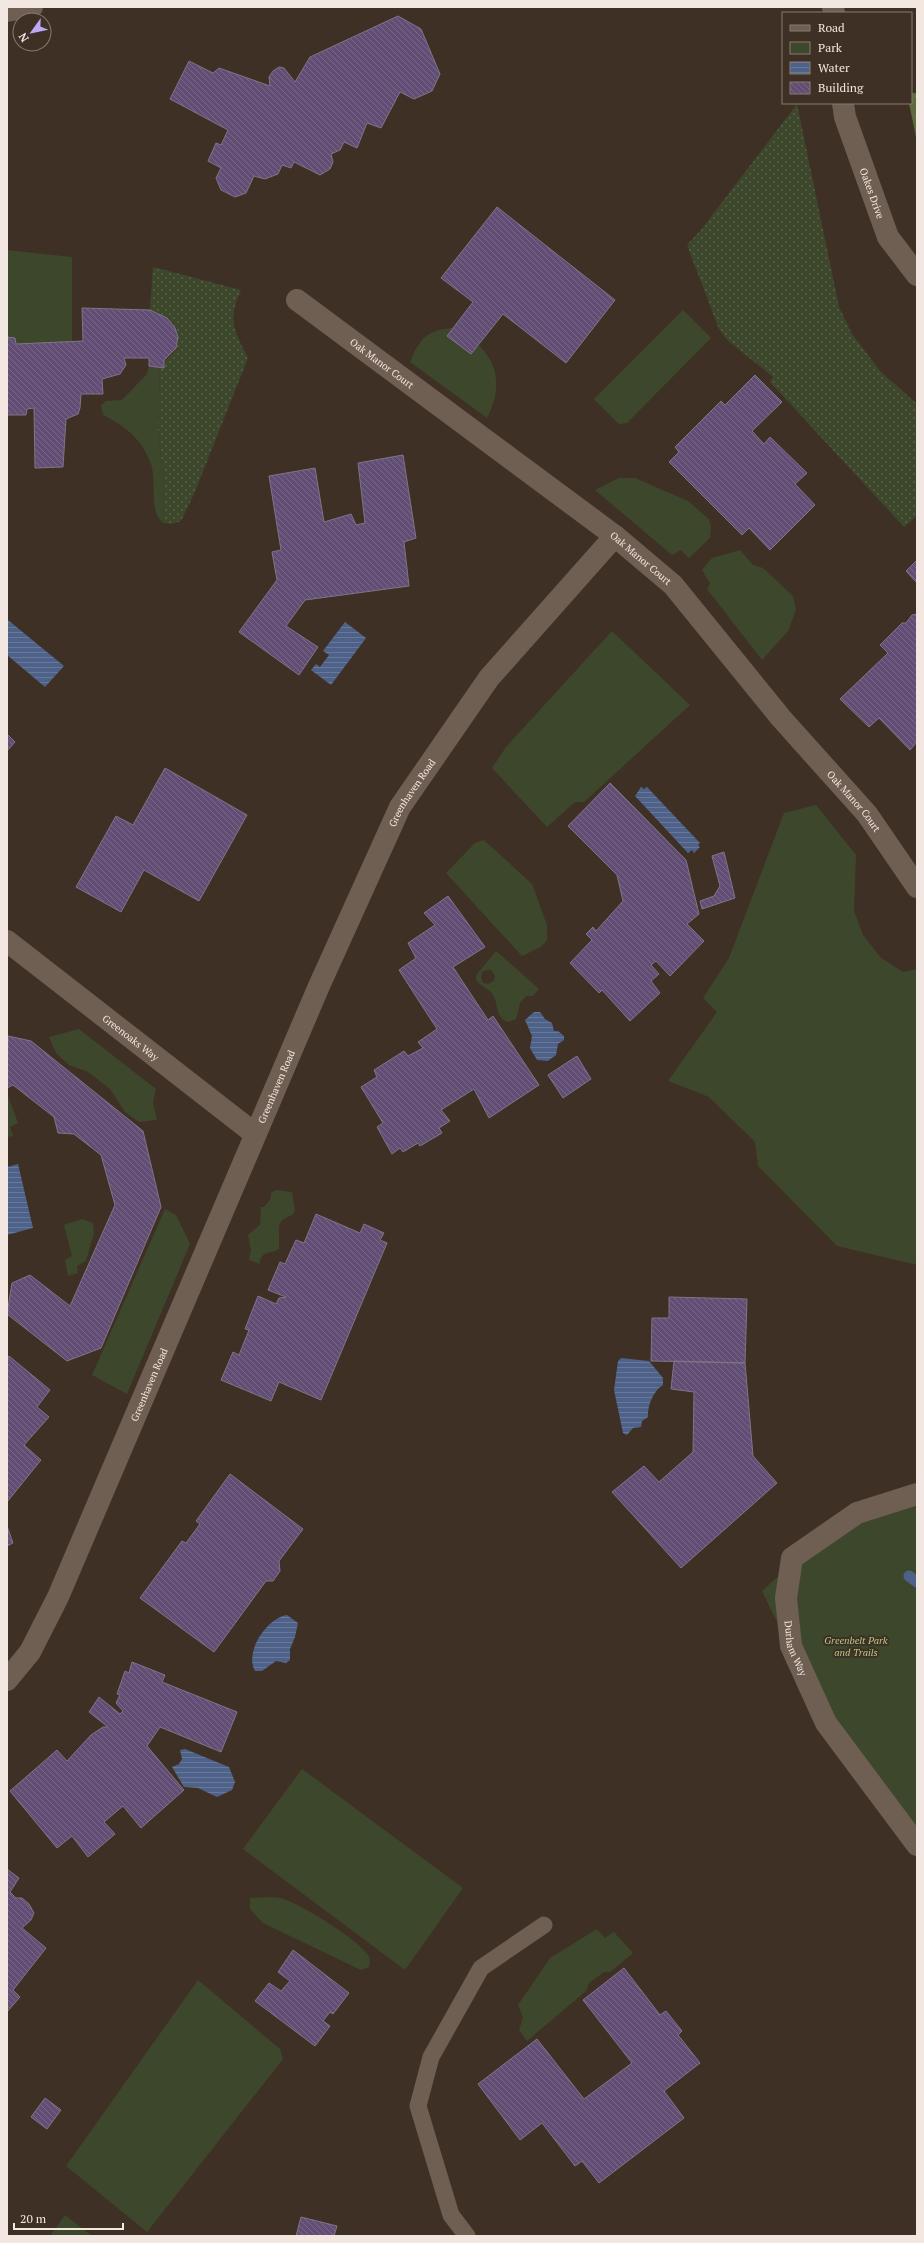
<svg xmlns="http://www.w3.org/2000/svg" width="924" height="2243" viewBox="0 0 924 2243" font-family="'PT Serif',serif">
<defs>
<pattern id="forest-firs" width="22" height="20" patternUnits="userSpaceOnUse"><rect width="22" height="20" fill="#5c6a3e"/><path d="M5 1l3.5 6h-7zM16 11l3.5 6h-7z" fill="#747f5a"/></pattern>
<pattern id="garden-dots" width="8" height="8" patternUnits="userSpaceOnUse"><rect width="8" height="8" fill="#3d472b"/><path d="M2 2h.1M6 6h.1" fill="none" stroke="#5a6249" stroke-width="1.8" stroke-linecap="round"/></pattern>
<pattern id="water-rules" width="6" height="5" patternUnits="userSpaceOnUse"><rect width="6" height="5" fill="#4e6289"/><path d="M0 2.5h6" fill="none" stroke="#687899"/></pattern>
<pattern id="building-back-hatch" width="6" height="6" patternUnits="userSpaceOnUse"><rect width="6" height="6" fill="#624d74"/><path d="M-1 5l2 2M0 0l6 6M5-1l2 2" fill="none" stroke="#796788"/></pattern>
</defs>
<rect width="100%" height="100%" fill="#3f3025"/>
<!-- green -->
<path fill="#3d472b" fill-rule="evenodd" d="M 7,250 L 72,257 L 72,342 L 16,344 L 15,338 L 7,337 Z
M 683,310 L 711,338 L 627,423 L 619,424 L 594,399 Z
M 453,328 C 492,347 508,377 487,418 L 410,362 C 420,338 427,330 453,328 Z
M 149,366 L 160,367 L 158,430 L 165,488 L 163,523 C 148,510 157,482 151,464 C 142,439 125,426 103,415 L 101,405 L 106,401 L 122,400 L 147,374 Z
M 619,478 L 635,478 L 688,501 L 709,519 L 711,527 L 710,538 L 689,558 L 681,550 L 672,555 L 595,490 Z
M 740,550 L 753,565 L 763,568 L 793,596 L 796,610 L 788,631 L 762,660 L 707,589 L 710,584 L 702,570 L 712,558 Z
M 612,631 L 690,705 L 584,802 L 575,802 L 547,827 L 492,768 L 506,747 Z
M 816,805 L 856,855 L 854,911 L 863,935 L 880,957 L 903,972 L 917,969 L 917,1265 L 837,1246 L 758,1166 L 755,1142 L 709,1097 L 668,1081 L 717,1012 L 703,998 L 729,958 L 784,813 Z
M 484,840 L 532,884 L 547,925 L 547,940 L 541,947 L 522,956 L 446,873 L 475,843 Z
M 496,951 L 539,989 L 533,996 L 526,996 L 520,1003 L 516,1019 L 509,1022 C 495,1019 499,1005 493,995 C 489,988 481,987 476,980 L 477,974 ZM 487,970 L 491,970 L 495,976 L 494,981 L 488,984 L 483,983 L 481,978 L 482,972 Z
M 79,1029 L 156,1089 L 153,1102 L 157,1120 L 139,1122 L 125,1112 L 110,1089 L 88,1072 L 69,1065 L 56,1053 L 49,1037 Z
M 7,1093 L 18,1123 L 10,1127 L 13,1136 L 7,1137 Z
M 276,1190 L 292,1192 L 295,1211 L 293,1214 L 282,1220 L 279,1226 L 279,1249 C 270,1254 260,1251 260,1264 L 249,1260 L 251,1250 L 248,1235 L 260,1225 L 261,1207 L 264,1207 L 270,1200 L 271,1193 Z
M 165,1209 L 176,1215 L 190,1244 L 127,1394 L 92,1375 Z
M 82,1219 L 93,1223 L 94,1233 L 86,1261 L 77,1266 L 78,1273 L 68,1276 L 65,1260 L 72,1256 L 64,1225 Z
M 917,1494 L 917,1845 L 826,1723 L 762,1591 L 818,1540 Z
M 302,1769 L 463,1888 L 405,1970 L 243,1849 Z
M 250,1898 C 260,1898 274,1896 284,1899 C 302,1905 359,1940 368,1955 C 371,1959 370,1963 369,1967 L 361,1970 L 263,1923 L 250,1909 Z
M 597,1929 L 605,1938 L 614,1932 L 633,1953 L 610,1972 L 604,1972 L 589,1983 L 586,1991 L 527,2041 L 519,2030 L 523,2018 L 518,2005 L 550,1958 Z
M 198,1980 L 280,2049 L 283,2059 L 147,2232 L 66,2166 Z
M 65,2215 L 92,2236 L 50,2236 Z"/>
<!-- forest -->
<path fill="url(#forest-firs)" d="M 911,93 L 917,93 L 917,142 L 909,103 L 911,103 Z"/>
<!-- garden -->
<path fill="url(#garden-dots)" d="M 797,104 L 839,307 L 852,334 L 880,371 L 917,404 L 917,516 L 904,527 L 770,382 L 773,377 L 726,339 L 719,329 L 687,245 L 701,230 Z
M 153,267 L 241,290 C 227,320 234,330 248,358 L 194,494 L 181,521 L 172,524 L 163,523 L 165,488 L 158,429 L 160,367 C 164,359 173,355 176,348 C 185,328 164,317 150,310 Z"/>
<!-- water -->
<path fill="url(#water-rules)" d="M 8,620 L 64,666 L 45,687 L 7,655 Z
M 345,622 L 366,638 L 331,685 L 311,670 L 316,664 L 320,667 L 329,655 L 323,651 Z
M 641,787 L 644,789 L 647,787 L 700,843 L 698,845 L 700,847 L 694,853 L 692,850 L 688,853 L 635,796 Z
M 534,1012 L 540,1012 L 545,1019 L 552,1023 L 554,1031 L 558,1031 L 564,1036 L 564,1040 L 558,1044 L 556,1055 L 548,1061 L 537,1060 L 530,1048 L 532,1036 L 525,1020 Z
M 18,1164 L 33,1228 L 7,1235 L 7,1167 Z
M 621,1358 L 649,1361 L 663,1378 L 663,1385 C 654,1390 647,1406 648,1417 L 642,1421 L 641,1427 L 633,1428 L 627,1435 L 623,1433 L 614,1390 L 618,1361 Z
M 287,1615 L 298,1623 L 295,1637 L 290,1649 L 290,1660 L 286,1663 L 276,1661 L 262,1671 L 255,1671 C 244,1652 267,1618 287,1615 Z
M 185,1749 L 229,1767 L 235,1782 L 232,1790 L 217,1797 L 198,1788 L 184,1787 L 172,1767 L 179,1764 L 182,1759 L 180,1750 Z"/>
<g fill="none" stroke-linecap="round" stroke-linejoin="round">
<!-- stream -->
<path stroke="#4e6289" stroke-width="11" d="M 909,1576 L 917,1582"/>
</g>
<!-- building -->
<path fill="url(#building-back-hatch)" stroke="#7e7587" d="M 398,16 L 421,29 L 440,74 L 432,91 L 414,99 L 400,92 L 381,128 L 367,123 L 357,148 L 344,142 L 340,150 L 331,154 L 333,162 L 330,169 L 320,175 L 294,162 L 291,168 L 282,165 L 278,174 L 265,179 L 254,176 L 246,193 L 235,197 L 221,190 L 216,178 L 221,168 L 208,161 L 216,143 L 221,145 L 228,130 L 170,99 L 189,61 L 213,73 L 219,68 L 270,86 L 269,77 L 273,71 L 279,67 L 284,68 L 295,82 L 310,57 Z
M 497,207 L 615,300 L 566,363 L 503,314 L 471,354 L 447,336 L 473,302 L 441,278 Z
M 82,308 L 150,310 L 167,318 L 175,328 L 178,337 L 176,348 L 164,360 L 164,368 L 149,366 L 149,358 L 124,358 L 126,365 L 120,374 L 102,379 L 103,394 L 81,394 L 80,408 L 78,414 L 66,419 L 63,467 L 35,468 L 34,408 L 27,409 L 26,415 L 7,415 L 7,337 L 15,338 L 16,344 L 83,341 Z
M 755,375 L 782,402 L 752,431 L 764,444 L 770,437 L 807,473 L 795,484 L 815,505 L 770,550 L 749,528 L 742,535 L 669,462 L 679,452 L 675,447 L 721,401 L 725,405 Z
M 403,455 L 416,538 L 404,542 L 409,586 L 305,600 L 286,626 L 318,647 L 299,675 L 239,632 L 277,580 L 272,552 L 281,550 L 269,476 L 315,468 L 324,522 L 351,514 L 356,525 L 365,523 L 358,463 Z
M 917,560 L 917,583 L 906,571 Z
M 917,614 L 917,742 L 910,750 L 879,718 L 869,727 L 840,699 L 888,653 L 880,645 L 902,623 L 906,623 L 912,615 Z
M 7,734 L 15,742 L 7,751 Z
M 165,768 L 247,815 L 199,901 L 144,870 L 121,912 L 76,887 L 116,816 L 133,825 Z
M 610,783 L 686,860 L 699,914 L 687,924 L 704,941 L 670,976 L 656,961 L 651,965 L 659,974 L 651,981 L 660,993 L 630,1021 L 602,990 L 599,993 L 570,963 L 592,940 L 586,934 L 593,927 L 596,931 L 623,901 L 617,875 L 568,826 Z
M 724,852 L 735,898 L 702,909 L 700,901 L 714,896 L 720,886 L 712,856 Z
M 448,896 L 485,947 L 453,967 L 488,1020 L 493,1016 L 539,1085 L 489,1118 L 474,1089 L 441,1110 L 450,1121 L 439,1128 L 442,1133 L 420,1146 L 418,1143 L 403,1152 L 400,1148 L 392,1154 L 377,1127 L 383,1123 L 361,1087 L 377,1077 L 374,1070 L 404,1051 L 408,1056 L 423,1048 L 418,1042 L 437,1029 L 399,970 L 416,958 L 408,943 L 435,925 L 424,913 Z
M 8,1036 L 31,1041 L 143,1131 L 161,1207 L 101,1348 L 67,1361 L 7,1314 L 12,1283 L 30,1275 L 70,1306 L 115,1205 L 101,1155 L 74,1134 L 58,1133 L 54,1117 L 13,1085 L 7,1088 Z
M 577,1056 L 591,1079 L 563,1098 L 548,1075 Z
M 316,1214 L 360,1233 L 364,1224 L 384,1233 L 380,1240 L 387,1243 L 321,1400 L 279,1382 L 271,1401 L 221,1380 L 233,1352 L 239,1355 L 249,1330 L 245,1329 L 258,1296 L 276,1304 L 279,1298 L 286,1297 L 268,1290 L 280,1262 L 285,1264 L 296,1240 L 304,1243 Z
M 669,1297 L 747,1299 L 745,1363 L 651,1361 L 652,1318 L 669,1318 Z
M 9,1356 L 50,1390 L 37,1407 L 49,1417 L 24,1445 L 41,1460 L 7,1502 L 7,1359 Z
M 674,1361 L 745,1363 L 753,1456 L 777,1483 L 681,1568 L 612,1492 L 644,1466 L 659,1482 L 693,1452 L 694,1392 L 671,1389 Z
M 230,1474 L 303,1529 L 279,1561 L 280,1571 L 273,1581 L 266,1581 L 214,1652 L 140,1598 L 182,1541 L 186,1543 L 200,1524 L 196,1521 Z
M 7,1526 L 13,1543 L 7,1546 Z
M 132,1662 L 165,1675 L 162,1682 L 237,1712 L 221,1752 L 160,1727 L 147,1746 L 184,1790 L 141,1828 L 123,1806 L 104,1822 L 115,1834 L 88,1857 L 72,1836 L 57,1848 L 10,1791 L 57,1750 L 67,1761 L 91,1735 L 103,1727 L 108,1727 L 89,1712 L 99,1697 L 120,1714 L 123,1711 L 116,1703 L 120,1695 L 117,1694 L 125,1671 L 129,1673 Z
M 7,1869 L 19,1878 L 10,1892 L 16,1898 L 22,1898 L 29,1904 L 34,1913 L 31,1920 L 22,1928 L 46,1948 L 13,1990 L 20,1997 L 7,2012 Z
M 293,1950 L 349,1993 L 333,2014 L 330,2012 L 323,2021 L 330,2026 L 315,2046 L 255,2001 L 269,1983 L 281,1991 L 290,1981 L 278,1972 Z
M 624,1968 L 660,2015 L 666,2011 L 682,2031 L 678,2035 L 700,2063 L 664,2091 L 684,2118 L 599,2183 L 582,2161 L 575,2166 L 542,2123 L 520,2140 L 478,2084 L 537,2039 L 584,2099 L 632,2063 L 583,2000 Z
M 45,2098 L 61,2110 L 47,2129 L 31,2117 Z
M 301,2217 L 337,2226 L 334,2236 L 296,2236 Z"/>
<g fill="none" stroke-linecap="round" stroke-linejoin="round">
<!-- lane -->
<path stroke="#6f5e52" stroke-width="17" d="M 467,2236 L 451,2215 L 418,2106 L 431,2057 L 481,1968 L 544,1925"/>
<!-- street -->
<g stroke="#6f5e52" stroke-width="22">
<path d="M 833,7 L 834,13"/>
<path d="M 7,11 L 32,7"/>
<path id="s1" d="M 843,103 L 845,117 L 888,237 L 917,275"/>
<path id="s2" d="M 297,300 L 615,536 L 673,585 L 781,718 L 867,814 L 917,887"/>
<path id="s3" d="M 7,941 L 255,1134"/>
<path id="s4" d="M 917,1494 L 857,1513 L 792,1558 L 786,1598 L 791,1646 L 826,1723 L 917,1845"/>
<path id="s5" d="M 7,1680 L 30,1652 L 58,1597 L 319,986 L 400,807 L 489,678 L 615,536"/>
</g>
</g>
<g text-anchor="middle" stroke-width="4" stroke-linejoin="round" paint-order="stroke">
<!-- street labels -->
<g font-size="10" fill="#f2e8e1" stroke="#3f3025">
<text dy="4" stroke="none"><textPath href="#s1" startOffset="95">Oakes Drive</textPath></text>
<text dy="4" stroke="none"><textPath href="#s2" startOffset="106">Oak Manor Court</textPath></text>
<text dy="4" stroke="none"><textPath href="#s2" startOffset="430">Oak Manor Court</textPath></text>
<text dy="4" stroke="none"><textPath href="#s5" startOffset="977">Greenhaven Road</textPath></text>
<text dy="4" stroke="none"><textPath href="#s2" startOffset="754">Oak Manor Court</textPath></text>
<text dy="4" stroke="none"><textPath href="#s3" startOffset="157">Greenoaks Way</textPath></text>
<text dy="4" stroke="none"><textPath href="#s5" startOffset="653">Greenhaven Road</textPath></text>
<text dy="4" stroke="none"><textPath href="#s5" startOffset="329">Greenhaven Road</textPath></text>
<text dy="4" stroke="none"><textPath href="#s4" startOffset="234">Durham Way</textPath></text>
</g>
<!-- park labels -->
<g font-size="10" font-style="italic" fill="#b2c983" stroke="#3f3025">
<text x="856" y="1644">Greenbelt Park<tspan x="856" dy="12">and Trails</tspan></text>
</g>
</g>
<!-- border -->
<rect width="924" height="2243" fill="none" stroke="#f2e8e1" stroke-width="16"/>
<!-- legend -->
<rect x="782" y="12" width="130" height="92" fill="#3f3025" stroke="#877a70"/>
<rect x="790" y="25" width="20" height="6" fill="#6f5e52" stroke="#877a70"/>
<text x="818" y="32" font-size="12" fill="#f2e8e1">Road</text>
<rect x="790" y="42" width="20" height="12" fill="#3d472b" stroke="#877a70"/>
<text x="818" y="52" font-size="12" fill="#f2e8e1">Park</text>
<rect x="790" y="62" width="20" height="12" fill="url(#water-rules)" stroke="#877a70"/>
<text x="818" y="72" font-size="12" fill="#f2e8e1">Water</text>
<rect x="790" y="82" width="20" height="12" fill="url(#building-back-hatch)" stroke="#877a70"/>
<text x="818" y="92" font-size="12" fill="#f2e8e1">Building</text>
<!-- north arrow -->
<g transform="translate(32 32) rotate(237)"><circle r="19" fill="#3f3025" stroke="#877a70"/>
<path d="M0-3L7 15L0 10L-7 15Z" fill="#bda9f5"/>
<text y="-6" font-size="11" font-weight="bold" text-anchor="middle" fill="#f2e8e1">N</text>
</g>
<!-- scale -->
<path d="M14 2223v6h109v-6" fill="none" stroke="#f2e8e1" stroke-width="2"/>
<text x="20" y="2223" font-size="12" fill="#f2e8e1" stroke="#3f3025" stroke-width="3" paint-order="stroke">20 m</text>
</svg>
